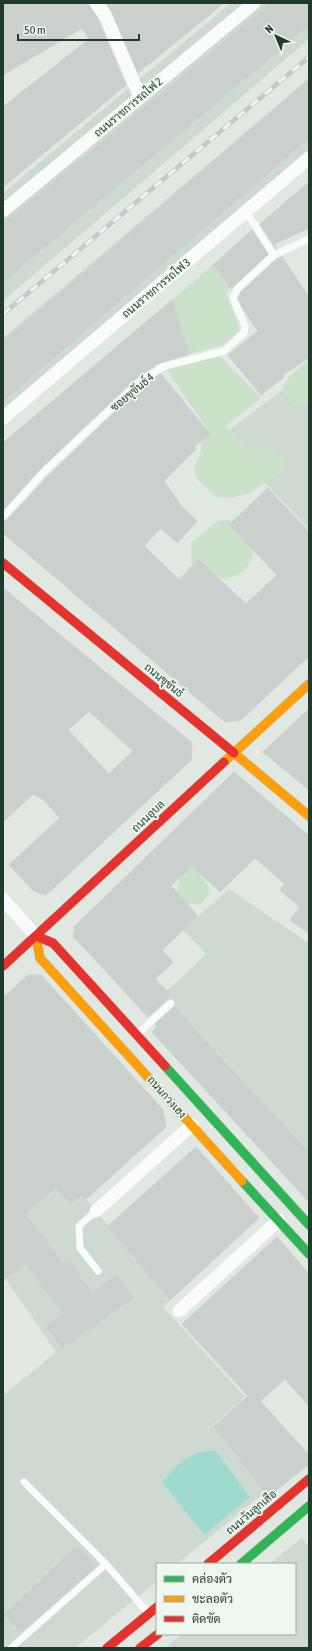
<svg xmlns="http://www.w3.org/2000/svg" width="312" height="1651" viewBox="0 0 312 1651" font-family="'Asap Condensed',Sarabun,sans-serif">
<rect width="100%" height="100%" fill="#e1e8e2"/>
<!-- built -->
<path fill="#cedad1" d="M 231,3 L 309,3 L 309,39 L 3,301 L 3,193 Z
M 309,78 L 309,149 L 3,409 L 3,338 Z
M 309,370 L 309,529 L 221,436 Z
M 229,889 L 309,943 L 309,1153 L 166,998 L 170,994 L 167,991 L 206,954 L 183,930 Z
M 32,1134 L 170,1300 L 163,1307 L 245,1397 L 213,1425 L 264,1493 L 177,1564 L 157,1564 L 157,1581 L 75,1648 L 3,1648 L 3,1396 L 56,1352 L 3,1275 L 3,1160 Z
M 302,1538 L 309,1547 L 309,1648 L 165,1648 L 182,1634 L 295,1634 L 295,1564 L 269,1564 Z"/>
<!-- green -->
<path fill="#c9e2c9" d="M 214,264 L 230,287 L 226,293 L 240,330 L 223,345 L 189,354 L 172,300 Z
M 220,356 L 261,398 L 225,427 L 245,442 L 250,448 L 267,448 L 287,460 L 286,468 L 274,478 L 247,494 L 231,498 L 216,497 L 199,481 L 195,474 L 195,466 L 201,452 L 203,429 L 206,427 L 166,369 Z
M 309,360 L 309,402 L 301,408 C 289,406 287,398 282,387 L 291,375 Z
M 229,520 C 236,527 247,537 251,546 C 258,562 240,576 227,578 C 218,580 207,576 199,575 L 191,562 L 191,543 L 218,521 Z
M 190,860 L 209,887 L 210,892 L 201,904 L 181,904 L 176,896 L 182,866 Z"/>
<!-- water -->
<path fill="#9edad0" d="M 215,1450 L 250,1497 L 204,1535 L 162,1482 C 178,1463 189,1452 215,1450 Z"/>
<!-- building -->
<path fill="#cad0cb" stroke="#cad1cb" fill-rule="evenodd" d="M 3,3 L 88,3 L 98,19 L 126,85 L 3,187 L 3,107 L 89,39 L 82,28 L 3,75 Z
M 106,3 L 224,3 L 138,73 L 112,12 Z
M 271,3 L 309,3 L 309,25 L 3,282 L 3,224 Z
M 309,80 L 309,138 L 3,401 L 3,342 Z
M 309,182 L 309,228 L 274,244 L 276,249 L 260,224 Z
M 252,230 L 268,254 L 231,289 L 214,264 Z
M 282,257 L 309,297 L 309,357 L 283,375 L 284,377 L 261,395 L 228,355 L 258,331 L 242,307 L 238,298 L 241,292 L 277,259 Z
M 172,300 L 189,354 L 154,365 L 155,366 L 135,379 L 41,468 L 3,510 L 3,443 Z
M 161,374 L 210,434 L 194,447 L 196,449 L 164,481 L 181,506 L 197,521 L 177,543 L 161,528 L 144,546 L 179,580 L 198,559 L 246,604 L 277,575 L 229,525 L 268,488 L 309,532 L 309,656 L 241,720 L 225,722 L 3,533 L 3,522 L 7,520 L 48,476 L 141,387 Z
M 3,588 L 192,743 L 191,760 L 46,895 L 34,891 L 9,865 L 60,818 L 43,799 L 33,794 L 3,822 ZM 89,711 L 133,751 L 109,774 L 68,730 Z
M 309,709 L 309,790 L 263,752 Z
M 234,772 L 309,836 L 309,933 L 290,920 L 300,907 L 280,890 L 285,884 L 255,858 L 220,892 L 192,866 L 171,886 L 198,916 L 162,950 L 173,962 L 155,979 L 170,994 L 166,998 L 167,1000 L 148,1017 L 73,936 L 75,926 Z
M 28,975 L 41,975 L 147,1092 L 163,1110 L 166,1127 L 86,1199 L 82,1195 L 71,1204 L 56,1187 L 25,1214 L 63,1263 L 68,1260 L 92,1293 L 117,1275 L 133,1298 L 62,1348 L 46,1326 L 63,1314 L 26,1264 L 3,1280 L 3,998 Z
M 174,1007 L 309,1153 L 309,1202 L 152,1032 L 157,1027 L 155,1024 Z
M 196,1147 L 259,1218 L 170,1300 L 108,1226 Z
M 277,1237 L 309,1274 L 309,1406 L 285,1379 L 260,1401 L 309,1455 L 309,1464 L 268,1497 L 214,1426 L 248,1396 L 182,1324 Z
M 77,1546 L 96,1566 L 21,1632 L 4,1615 Z"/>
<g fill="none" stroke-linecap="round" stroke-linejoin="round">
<!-- fast casing -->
<g stroke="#bdc7c0" stroke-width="10">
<path id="fast" d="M 165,1066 L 309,1225
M 242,1181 L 309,1254
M 241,1564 L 309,1506"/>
</g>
<!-- slow casing -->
<g stroke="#bdc7c0" stroke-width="10">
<path id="slow" d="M 234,753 L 309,816
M 224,762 L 309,684
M 36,936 L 40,958 L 242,1181"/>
</g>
<!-- jam casing -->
<g stroke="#bdc7c0" stroke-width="10">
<path id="jam" d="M 3,563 L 234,753
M 36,936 L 53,943 L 165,1066
M 3,966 L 224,762
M 208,1564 L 309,1479
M 107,1648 L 157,1607
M 140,1648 L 158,1634"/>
</g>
<!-- lane -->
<path stroke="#fafcfb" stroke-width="7" d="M 246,212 L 274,255 L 309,239
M 3,517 L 44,472 L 138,383 L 162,367 L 224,351 L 244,333 L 245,326 L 233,298 L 237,289 L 274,255
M 137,1034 L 171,1003
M 96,1211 L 79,1226 L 80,1248 L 98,1271
M 24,1482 L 106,1564 L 149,1614
M 11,1648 L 106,1564"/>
<!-- street -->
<path stroke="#fafcfb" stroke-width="13" d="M 96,3 L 105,15 L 140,97
M 3,211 L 254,3
M 3,418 L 309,158
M 3,899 L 36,936
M 96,1211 L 192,1125
M 179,1311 L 279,1220"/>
<!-- fast -->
<use href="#fast" stroke="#30b455" stroke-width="9"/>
<!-- slow -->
<use href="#slow" stroke="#ff9f0a" stroke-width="9"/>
<!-- jam -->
<use href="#jam" stroke="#e5322d" stroke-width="9"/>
<!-- rail casing -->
<g stroke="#c5cac7" stroke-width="4.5">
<path id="rail" d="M 3,314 L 309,57"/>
</g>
<!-- rail -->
<use href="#rail" stroke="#eef7f0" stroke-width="3" stroke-dasharray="9" stroke-linecap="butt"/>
</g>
<g text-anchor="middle" stroke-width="3.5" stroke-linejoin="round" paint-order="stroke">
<!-- street labels -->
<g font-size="11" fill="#1e3b2b" stroke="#eef7f0">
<text transform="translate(128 107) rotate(-40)" y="4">ถนนราชการรถไฟ 2</text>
<text transform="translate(156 288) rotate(-40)" y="4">ถนนราชการรถไฟ 3</text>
<text transform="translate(132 392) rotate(-40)" y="4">ซอยขุขันธ์ 4</text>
<text transform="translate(164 680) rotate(39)" y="4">ถนนขุขันธ์</text>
<text transform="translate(148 816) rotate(-43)" y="4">ถนนอุบล</text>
<text transform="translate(167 1097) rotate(48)" y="4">ถนนกวงเฮง</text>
<text transform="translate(251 1512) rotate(-40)" y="4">ถนนวันลูกเสือ</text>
</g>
</g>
<!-- border -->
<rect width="312" height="1651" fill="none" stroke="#1e3b2b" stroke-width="8"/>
<!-- legend -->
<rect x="156" y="1563" width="140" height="72" fill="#eef7f0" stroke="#9baca1"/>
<rect x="164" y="1576" width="20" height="6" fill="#30b455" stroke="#9baca1"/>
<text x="192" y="1583" font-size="12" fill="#1e3b2b">คล่องตัว</text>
<rect x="164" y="1596" width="20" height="6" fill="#ff9f0a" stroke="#9baca1"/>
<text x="192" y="1603" font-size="12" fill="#1e3b2b">ชะลอตัว</text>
<rect x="164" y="1616" width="20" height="6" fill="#e5322d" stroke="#9baca1"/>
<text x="192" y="1623" font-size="12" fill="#1e3b2b">ติดขัด</text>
<!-- north arrow -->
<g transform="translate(276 36) rotate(316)" stroke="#eef7f0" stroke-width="3" paint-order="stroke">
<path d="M0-3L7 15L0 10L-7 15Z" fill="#1e3b2b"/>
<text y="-6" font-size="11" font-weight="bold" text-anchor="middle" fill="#1e3b2b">N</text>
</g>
<!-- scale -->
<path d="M18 34v6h121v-6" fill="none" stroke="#1e3b2b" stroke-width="2"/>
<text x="24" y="34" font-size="12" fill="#1e3b2b" stroke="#eef7f0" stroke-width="3" paint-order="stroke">50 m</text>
</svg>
